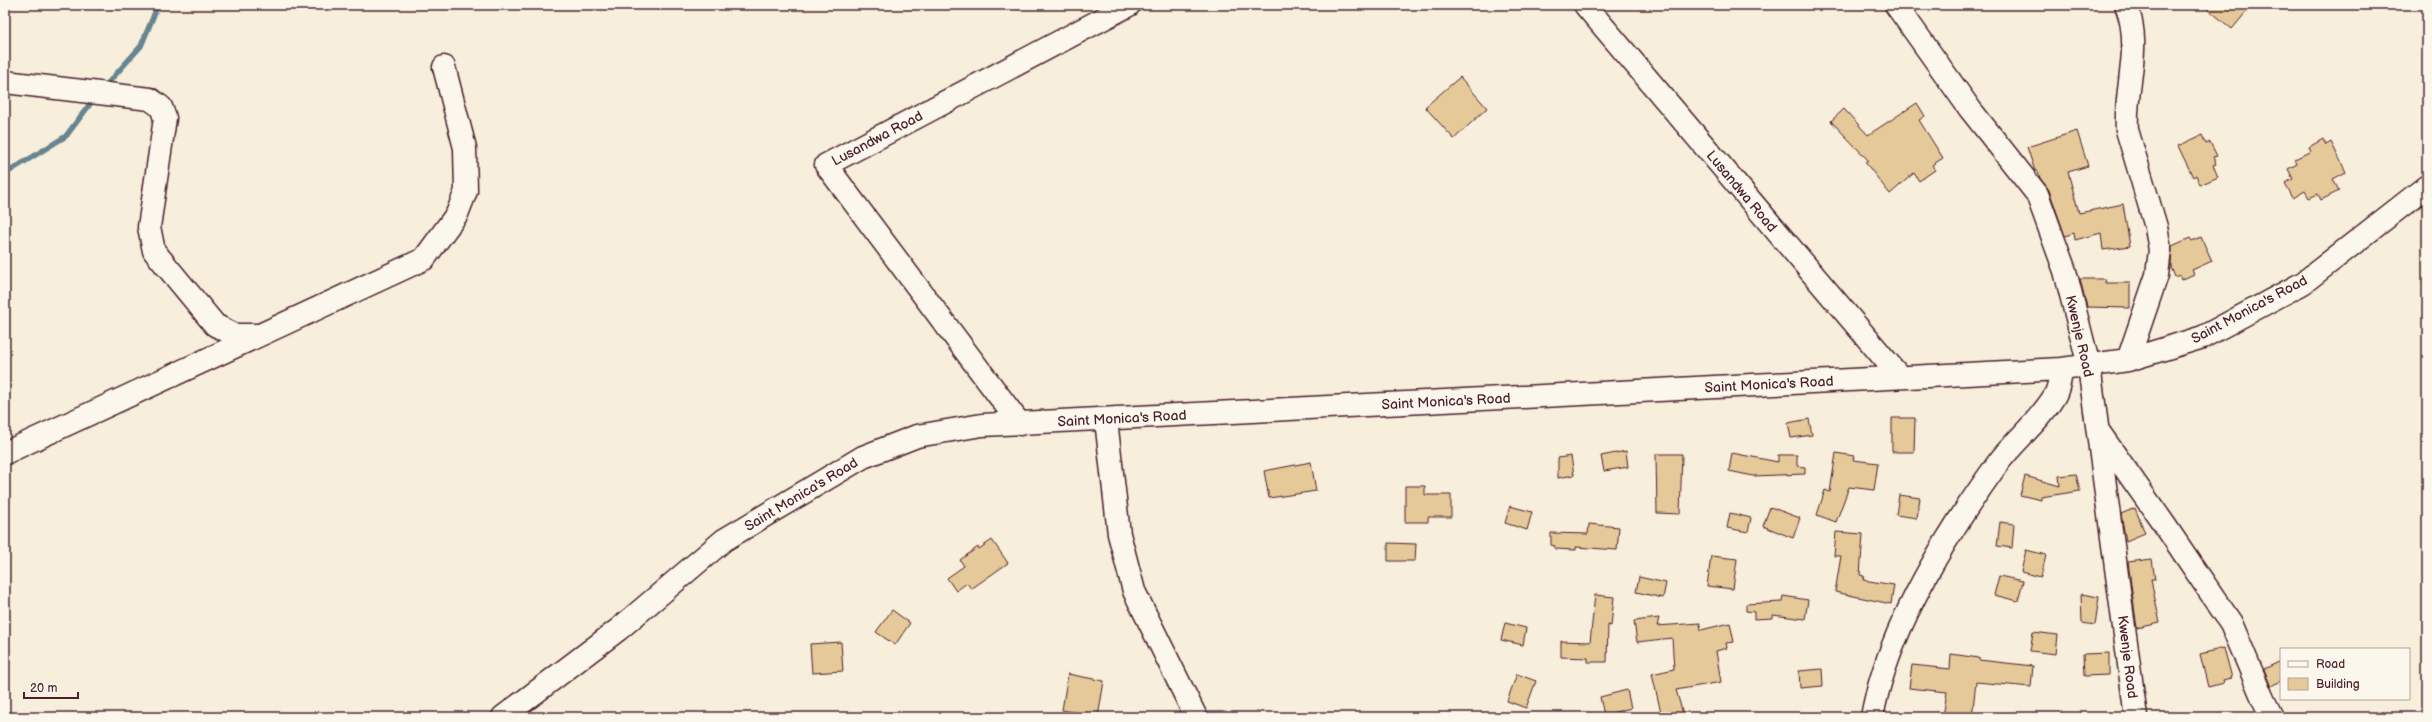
<svg xmlns="http://www.w3.org/2000/svg" width="2432" height="722" viewBox="0 0 2432 722" font-family="'Balsamiq Sans',sans-serif">
<rect width="100%" height="100%" fill="#f7eedb"/>
<filter id="ink" filterUnits="userSpaceOnUse"><feTurbulence type="fractalNoise" baseFrequency=".025" numOctaves="2"/><feDisplacementMap in="SourceGraphic" scale="8" xChannelSelector="R" yChannelSelector="G"/><feConvolveMatrix kernelMatrix="1 2 1 2 8 2 1 2 1" color-interpolation-filters="sRGB"/></filter>
<g filter="url(#ink)">
<g fill="none" stroke-linecap="round" stroke-linejoin="round">
<!-- stream -->
<path stroke="#668590" stroke-width="5.5" d="M 108,83 L 141,46 L 158,5
M 5,174 L 66,136 L 93,100"/>
</g>
<!-- building -->
<path fill="#e5c999" stroke="#4a1f2b" d="M 2203,5 L 2252,5 L 2232,29 Z
M 1460,77 L 1487,108 L 1454,139 L 1425,107 Z
M 1917,103 L 1925,116 L 1919,120 L 1943,158 L 1932,165 L 1935,170 L 1919,181 L 1914,173 L 1890,194 L 1865,162 L 1868,160 L 1831,121 L 1844,109 L 1868,135 Z
M 2077,131 L 2088,166 L 2068,172 L 2079,213 L 2123,204 L 2130,246 L 2103,250 L 2101,233 L 2075,240 L 2074,233 L 2065,236 L 2049,190 L 2040,178 L 2038,171 L 2035,171 L 2027,147 Z
M 2202,135 L 2206,144 L 2210,142 L 2217,156 L 2213,157 L 2216,164 L 2213,165 L 2218,177 L 2200,185 L 2196,175 L 2193,177 L 2178,146 Z
M 2323,139 L 2326,145 L 2331,142 L 2346,172 L 2333,179 L 2339,191 L 2321,200 L 2318,194 L 2309,198 L 2305,191 L 2293,198 L 2285,183 L 2293,179 L 2288,169 L 2297,164 L 2295,159 L 2311,151 L 2309,147 Z
M 2201,237 L 2212,261 L 2192,270 L 2194,274 L 2181,280 L 2179,275 L 2175,277 L 2171,267 L 2172,246 L 2190,238 L 2192,241 Z
M 2080,279 L 2106,279 L 2105,283 L 2130,283 L 2130,308 L 2087,307 Z
M 1892,418 L 1915,418 L 1914,452 L 1892,452 Z
M 1809,419 L 1812,435 L 1791,438 L 1788,423 Z
M 1626,451 L 1628,467 L 1604,471 L 1601,456 Z
M 1732,453 L 1778,462 L 1778,455 L 1797,455 L 1797,466 L 1805,467 L 1805,474 L 1753,476 L 1729,471 Z
M 1836,453 L 1854,456 L 1853,460 L 1878,463 L 1874,490 L 1849,487 L 1836,522 L 1817,515 L 1825,490 L 1830,492 Z
M 1656,454 L 1682,454 L 1680,514 L 1657,513 Z
M 1571,456 L 1574,475 L 1558,478 L 1558,458 Z
M 1311,462 L 1316,491 L 1269,498 L 1264,471 Z
M 2076,474 L 2080,491 L 2041,497 L 2041,500 L 2020,495 L 2025,476 L 2060,486 L 2059,476 Z
M 1405,486 L 1425,486 L 1425,495 L 1451,495 L 1451,517 L 1428,517 L 1428,522 L 1405,522 Z
M 1899,495 L 1920,498 L 1917,518 L 1896,515 Z
M 1510,506 L 1532,512 L 1527,530 L 1505,523 Z
M 1770,507 L 1800,518 L 1793,538 L 1763,526 Z
M 2135,508 L 2145,533 L 2126,541 L 2121,514 Z
M 1730,513 L 1751,518 L 1748,532 L 1727,528 Z
M 2000,522 L 2014,524 L 2012,548 L 1997,546 Z
M 1589,524 L 1619,527 L 1617,550 L 1576,547 L 1576,550 L 1555,549 L 1555,546 L 1551,545 L 1551,533 L 1588,534 Z
M 1836,532 L 1863,534 L 1860,575 L 1864,576 L 1863,580 L 1894,585 L 1891,604 L 1835,592 L 1841,556 L 1834,556 Z
M 992,540 L 1008,563 L 971,589 L 967,583 L 956,591 L 947,578 L 964,566 L 960,560 L 978,547 L 979,549 Z
M 1388,543 L 1416,544 L 1415,561 L 1388,561 Z
M 2026,550 L 2046,555 L 2041,577 L 2021,572 Z
M 1711,556 L 1737,559 L 1733,589 L 1707,586 Z
M 2152,559 L 2155,580 L 2151,580 L 2160,623 L 2137,628 L 2128,562 Z
M 1999,576 L 2023,581 L 2018,601 L 1994,595 Z
M 1639,577 L 1666,583 L 1663,598 L 1636,592 Z
M 2081,594 L 2099,597 L 2095,625 L 2082,623 Z
M 1595,595 L 1614,597 L 1611,626 L 1608,625 L 1607,662 L 1588,662 L 1588,658 L 1561,657 L 1561,641 L 1590,642 Z
M 1783,596 L 1808,600 L 1805,619 L 1773,615 L 1773,618 L 1754,619 L 1754,612 L 1746,611 L 1746,604 L 1782,602 Z
M 892,610 L 910,623 L 895,645 L 876,632 Z
M 1659,618 L 1657,626 L 1700,623 L 1701,630 L 1730,623 L 1734,642 L 1726,643 L 1727,648 L 1716,651 L 1721,682 L 1676,690 L 1684,717 L 1662,717 L 1652,674 L 1674,669 L 1672,638 L 1637,642 L 1634,621 Z
M 1505,623 L 1526,628 L 1523,645 L 1501,640 Z
M 2033,632 L 2058,635 L 2056,654 L 2030,651 Z
M 841,642 L 843,671 L 812,673 L 810,644 Z
M 2224,648 L 2232,678 L 2223,680 L 2224,683 L 2208,687 L 2200,654 Z
M 2109,653 L 2109,675 L 2084,676 L 2083,654 Z
M 1951,654 L 1979,658 L 1979,660 L 2033,666 L 2031,687 L 1976,682 L 1972,717 L 1943,717 L 1947,692 L 1909,688 L 1912,665 L 1950,669 Z
M 2281,661 L 2281,681 L 2271,686 L 2264,669 Z
M 1822,669 L 1823,686 L 1800,688 L 1799,671 Z
M 1068,674 L 1104,681 L 1098,717 L 1062,710 Z
M 1517,674 L 1536,681 L 1526,708 L 1507,701 Z
M 1627,690 L 1631,708 L 1604,715 L 1600,697 Z"/>
<g fill="none" stroke-linecap="round" stroke-linejoin="round">
<!-- minor casing -->
<g stroke="#4a1f2b" stroke-width="25">
<path id="minor" d="M 1585,5 L 1900,377
M 1896,5 L 1970,109 L 2037,194 L 2065,271 L 2089,366 L 2136,717
M 2126,5 C 2143,46 2124,88 2127,130 L 2156,227 L 2160,250 L 2157,275 L 2128,360
M 5,82 L 150,99 L 161,107 L 165,118 L 149,227 L 154,251 L 215,325 L 235,335 L 257,335
M 1106,420 L 1119,534 L 1134,591 L 1196,717
M 1020,424 L 826,165 L 1129,5
M 2099,432 L 2164,524 L 2231,623 L 2263,699 L 2272,717
M 5,453 L 424,259 L 457,214 L 466,191 L 465,148 L 444,67
M 503,717 L 619,629 L 724,540 L 863,457 L 917,436 L 982,425 L 2062,369 L 2128,360 L 2203,337 L 2303,283 L 2427,186
M 1872,717 C 1888,628 1946,535 1998,463 C 2016,439 2040,421 2055,395 C 2059,388 2060,377 2062,369"/>
</g>
<!-- minor -->
<use href="#minor" stroke="#fbf7ec" stroke-width="22"/>
</g>
</g>
<g text-anchor="middle" stroke-width="3" stroke-linejoin="round" paint-order="stroke">
<!-- street labels -->
<g font-size="14" fill="#4a1f2b" stroke="#fbf7ec">
<text transform="translate(877 138) rotate(-28)" y="5">Lusandwa Road</text>
<text transform="translate(1742 191) rotate(50)" y="5">Lusandwa Road</text>
<text transform="translate(2249 309) rotate(-28)" y="5">Saint Monica's Road</text>
<text transform="translate(2080 336) rotate(77)" y="5">Kwenje Road</text>
<text transform="translate(1769 384) rotate(-3)" y="5">Saint Monica's Road</text>
<text transform="translate(1446 401) rotate(-3)" y="5">Saint Monica's Road</text>
<text transform="translate(1122 418) rotate(-3)" y="5">Saint Monica's Road</text>
<text transform="translate(801 494) rotate(-31)" y="5">Saint Monica's Road</text>
<text transform="translate(2128 657) rotate(83)" y="5">Kwenje Road</text>
</g>
</g>
<!-- margin -->
<rect width="2432" height="722" fill="none" stroke="#fbf7ec" stroke-width="20"/>
<rect x="10" y="10" width="2412" height="702" fill="none" stroke="#4a1f2b" stroke-width="1.5" filter="url(#ink)"/>
<!-- legend -->
<rect x="2280" y="648" width="130" height="52" fill="#fbf7ec" stroke="#b4a19f"/>
<rect x="2288" y="661" width="20" height="6" fill="#fbf7ec" stroke="#b4a19f"/>
<text x="2316" y="668" font-size="12" fill="#4a1f2b">Road</text>
<rect x="2288" y="678" width="20" height="12" fill="#e5c999" stroke="#b4a19f"/>
<text x="2316" y="688" font-size="12" fill="#4a1f2b">Building</text>
<!-- scale -->
<path d="M24 692v6h54v-6" fill="none" stroke="#4a1f2b" stroke-width="2"/>
<text x="30" y="692" font-size="12" fill="#4a1f2b" stroke="#fbf7ec" stroke-width="3" paint-order="stroke">20 m</text>
</svg>
